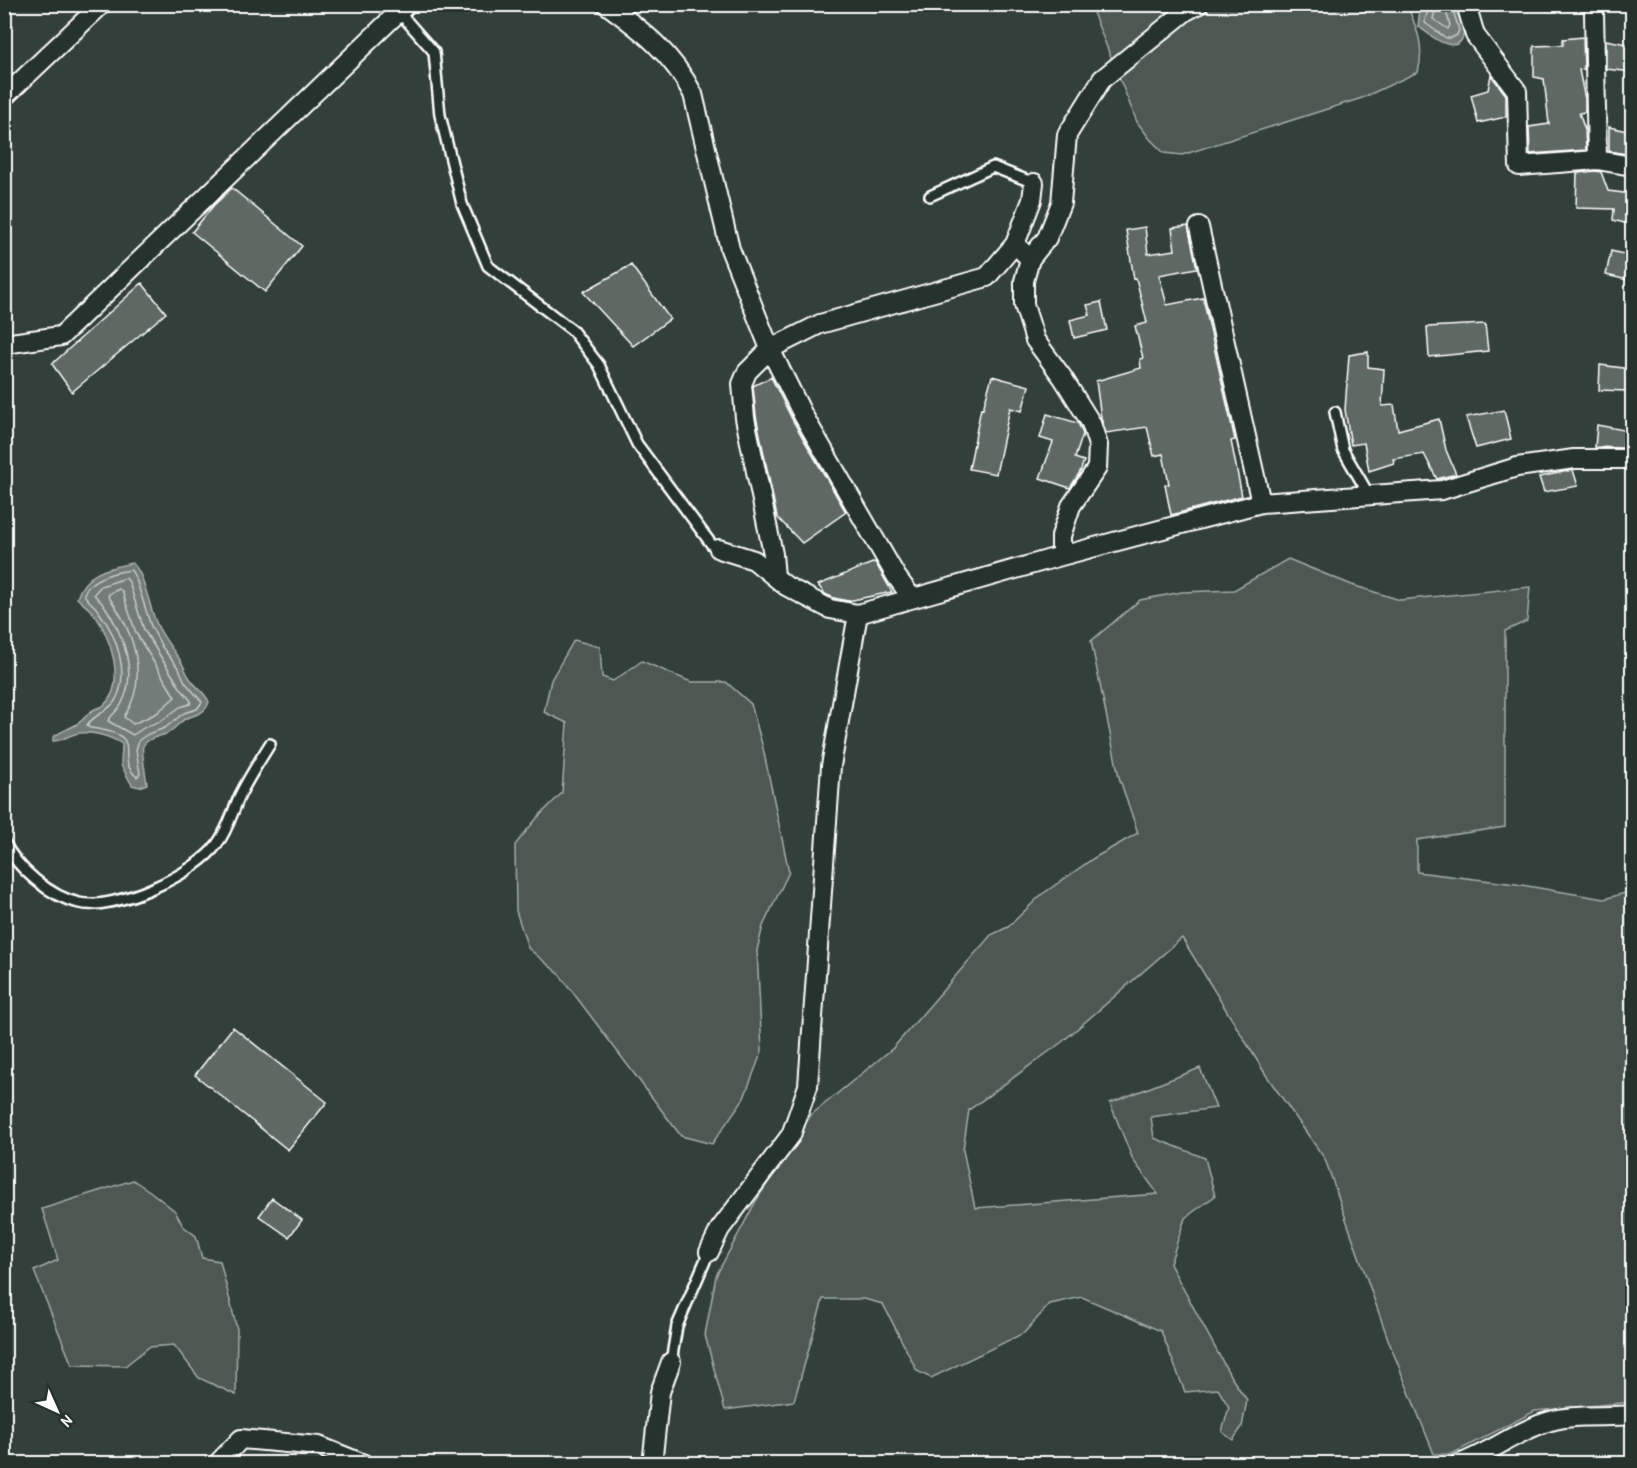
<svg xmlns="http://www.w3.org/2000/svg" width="1637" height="1468" viewBox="0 0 1637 1468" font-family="'Patrick Hand',sans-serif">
<rect width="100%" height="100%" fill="#333f3a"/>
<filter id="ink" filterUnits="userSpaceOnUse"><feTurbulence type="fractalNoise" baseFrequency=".0167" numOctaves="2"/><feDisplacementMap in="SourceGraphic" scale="12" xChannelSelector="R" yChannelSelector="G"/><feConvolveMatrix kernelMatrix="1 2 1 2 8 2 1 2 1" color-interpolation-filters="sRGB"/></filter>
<g filter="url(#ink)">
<!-- green -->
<path fill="#4d5853" stroke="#a6aca9" stroke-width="1.5" d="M 1090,5 L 1407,5 C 1417,29 1425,46 1418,72 L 1362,98 L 1182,155 L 1164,153 L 1150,139 L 1137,122 Z
M 1288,559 L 1352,585 L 1400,600 L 1530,587 L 1527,621 L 1505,631 L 1505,827 L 1417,840 L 1417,872 L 1516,884 L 1604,899 L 1632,891 L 1632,1402 L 1535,1411 L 1452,1454 L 1434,1454 L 1389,1342 L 1325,1159 L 1266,1075 L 1182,938 L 1062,1042 L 969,1110 L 963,1150 L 975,1208 L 1158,1194 L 1133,1160 L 1110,1103 L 1200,1068 L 1216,1108 L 1151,1117 L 1154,1138 L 1205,1158 L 1215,1196 L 1185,1218 L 1170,1264 L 1231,1377 L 1247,1400 L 1242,1427 L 1233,1440 L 1222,1432 L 1229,1407 L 1218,1389 L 1185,1392 L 1161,1331 L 1082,1297 L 1050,1304 L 1024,1333 L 931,1378 L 917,1371 L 883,1304 L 864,1299 L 823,1299 L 794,1401 L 725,1410 L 705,1335 L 716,1276 L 756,1201 L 811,1115 L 893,1048 L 991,935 L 1008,927 L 1041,895 L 1094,858 L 1138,833 L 1119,777 L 1091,641 L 1140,600 L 1182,592 L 1234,590 Z
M 574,640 L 600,647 L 602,677 L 613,681 L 642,661 L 691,682 L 726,682 L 751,704 L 763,748 L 789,872 L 763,926 L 757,950 L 762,1051 L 744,1098 L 712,1144 L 681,1136 L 559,974 L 528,948 L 516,911 L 515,845 L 537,818 L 562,793 L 567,723 L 544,712 L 551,680 Z
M 133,1180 L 151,1192 L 175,1211 L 183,1226 L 196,1236 L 202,1258 L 220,1261 L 237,1329 L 236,1395 L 199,1378 L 174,1345 L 149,1347 L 125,1366 L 72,1365 L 34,1271 L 58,1260 L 42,1209 Z"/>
<!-- water -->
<path fill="#737b78" stroke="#abb0ae" stroke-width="1.5" d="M 1431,5 L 1455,5 C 1464,15 1472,50 1447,44 C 1437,42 1426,32 1418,26 L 1420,9 Z
M 132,563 C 144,571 149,607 156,622 C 161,635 170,646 178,657 C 183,663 185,671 189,677 C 195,687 205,692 209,702 C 205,714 197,714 187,718 C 180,721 175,729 168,733 C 160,737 148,737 143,746 C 141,752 146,776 147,784 L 140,787 L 132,785 L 121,765 L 122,744 C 110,736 90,730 75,734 C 67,736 62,741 53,741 L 53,737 C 61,731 69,729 77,724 C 84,720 88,712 95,709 C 101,706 99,709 104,705 C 127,685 110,634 94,614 C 89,608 82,603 77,598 C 85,572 108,568 132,563 Z"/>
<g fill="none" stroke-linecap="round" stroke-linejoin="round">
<!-- shore -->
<path stroke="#c7cac9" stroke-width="1.5" d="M 1430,4 C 1430,12 1424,15 1425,23 L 1446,38 L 1451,38 L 1457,35 L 1459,30 L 1451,4
M 1437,4 L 1433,19 L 1448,29 L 1450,25 L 1444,4
M 131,570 L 136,579 L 151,626 L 162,647 L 179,669 L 185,682 L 202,702 L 197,709 L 184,713 L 165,728 L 148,734 L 139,740 L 136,750 L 140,774 L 137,777 C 111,755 151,735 90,728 L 87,725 C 95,714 108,712 115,701 C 131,674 116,634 99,612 C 95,605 87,601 84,594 C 90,577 116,572 131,570 Z
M 126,578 L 129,582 L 144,630 L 179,686 L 191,701 L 190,704 L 180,707 L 161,721 L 145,727 L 133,735 L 108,721 C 111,715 119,710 122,703 C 138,672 123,635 106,608 C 103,603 97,599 94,594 L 101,586 Z
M 119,589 L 122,591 L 136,633 L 175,697 L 157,713 L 133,724 L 124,717 C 150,678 134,631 108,596 L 110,593 Z"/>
</g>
<!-- building -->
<path fill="#5f6964" stroke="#fff" stroke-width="1.5" d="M 1583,37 L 1584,69 L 1579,70 L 1585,99 L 1585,112 L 1579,113 L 1585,130 L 1586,150 L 1530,154 L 1529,127 L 1549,124 L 1544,79 L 1534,77 L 1534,46 L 1563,45 L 1563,39 Z
M 1606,40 L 1632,45 L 1632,72 L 1606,69 Z
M 1491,75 L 1506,95 L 1506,117 L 1478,123 L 1471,95 L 1488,90 Z
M 1609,127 L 1632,132 L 1632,155 L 1609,151 Z
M 1596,171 L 1601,172 L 1608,191 L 1632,194 L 1632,225 L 1613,220 L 1614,209 L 1576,208 L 1577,173 Z
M 232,188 L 302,246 L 265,292 L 192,232 L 213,206 Z
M 1188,226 L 1197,268 L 1159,275 L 1167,305 L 1203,298 L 1235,440 L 1231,441 L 1242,496 L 1171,515 L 1165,485 L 1169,484 L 1163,454 L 1154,456 L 1147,427 L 1106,433 L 1101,418 L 1096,381 L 1141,368 L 1140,359 L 1143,358 L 1135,326 L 1147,323 L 1136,278 L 1134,279 L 1126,230 L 1145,227 L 1148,254 L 1175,250 L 1172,228 Z
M 1611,251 L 1632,256 L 1632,281 L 1606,275 Z
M 631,265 L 670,319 L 633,346 L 583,292 Z
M 142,283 L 166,313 L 72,392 L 52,364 Z
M 1101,302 L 1107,330 L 1074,338 L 1070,320 L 1090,315 L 1087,305 Z
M 1485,324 L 1488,351 L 1429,357 L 1427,327 Z
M 1368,352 L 1368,367 L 1384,369 L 1382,406 L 1394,405 L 1398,430 L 1439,419 L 1446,450 L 1456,474 L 1437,479 L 1424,454 L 1393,459 L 1394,463 L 1369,471 L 1364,443 L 1351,445 L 1345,410 L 1349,355 Z
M 1600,365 L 1631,369 L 1628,391 L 1599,390 Z
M 992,376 L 1029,386 L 1022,411 L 1010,408 L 996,474 L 969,469 L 981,408 L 983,409 Z
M 771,377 L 793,421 L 846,512 L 802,543 L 777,517 L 756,416 L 753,386 Z
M 1504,410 L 1511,439 L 1476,448 L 1466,417 Z
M 1047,414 L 1078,423 L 1083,434 L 1075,458 L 1084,461 L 1080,472 L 1070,488 L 1040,478 L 1053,442 L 1040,438 Z
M 1597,425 L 1624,430 L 1623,448 L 1595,447 Z
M 1573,470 L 1578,486 L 1544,492 L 1539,477 Z
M 875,562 L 892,592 L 848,601 L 834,598 L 825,594 L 818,585 Z
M 233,1027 L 327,1102 L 288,1150 L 195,1075 Z
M 272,1198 L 302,1220 L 289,1237 L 259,1216 Z"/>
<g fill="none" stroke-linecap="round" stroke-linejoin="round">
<!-- service casing -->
<g stroke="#fff" stroke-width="14">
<path id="service" d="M 399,12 L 434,52 L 440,115 L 462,204 L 488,266 L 572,330 L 599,365 L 637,444 L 712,545 L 719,549
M 930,196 L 993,167 L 1034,183
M 1335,412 L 1343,450 L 1369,495
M 4,842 C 17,868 50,897 79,903 C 115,911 196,874 217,844 C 228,830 233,810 240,795 C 249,777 260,760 270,744
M 671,1362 L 677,1326 L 709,1252"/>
</g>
<!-- minor casing -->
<g stroke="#fff" stroke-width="22">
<path id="minor" d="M 606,4 C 643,31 672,53 693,94 L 730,249 L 770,349 L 803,415 L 896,576 L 912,598
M 1466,4 L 1475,35 L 1517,91 L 1519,166 L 1597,160 L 1632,166
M 1594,13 L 1597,160
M 4,97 L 102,4
M 1199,227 L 1261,503
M 1015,244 L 1030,259 L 1024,281 L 1024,305 L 1035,340 L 1063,378 L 1091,423 L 1098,445 L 1097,468 L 1071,506 L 1061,536 L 1061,556
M 1030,259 L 1047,238 L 1061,203 L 1067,135 L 1102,79 L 1186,11 L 1199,4
M 4,344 L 61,336 L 407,4
M 719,549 L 754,560 L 786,586 L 830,609 L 858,614 L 1061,556 L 1261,503 L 1442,490 L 1517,467 L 1574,459 L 1632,459
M 775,577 L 773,554 L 745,418 L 742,384 L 747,372 L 770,349 L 820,324 L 987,277 L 1015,244 L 1032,200 L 1034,183
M 709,1252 L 720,1229 L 791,1135 L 808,1086 L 831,766 L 858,614
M 217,1464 L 241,1439 L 319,1446 L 364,1464
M 652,1464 L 660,1392 L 671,1362
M 1459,1464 C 1489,1453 1514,1433 1544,1423 C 1571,1413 1603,1418 1632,1415"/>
</g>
<!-- service -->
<use href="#service" stroke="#26332d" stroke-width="9"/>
<!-- minor -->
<use href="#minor" stroke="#26332d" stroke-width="18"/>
</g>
</g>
<!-- margin -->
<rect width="1637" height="1468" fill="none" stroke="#26332d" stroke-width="24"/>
<rect x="12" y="12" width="1613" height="1444" fill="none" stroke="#fff" stroke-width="2" filter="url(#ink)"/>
<!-- north arrow -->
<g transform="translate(57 1411) rotate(135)" stroke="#26332d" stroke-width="4.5" paint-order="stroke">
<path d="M0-4.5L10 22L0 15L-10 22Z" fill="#ffffff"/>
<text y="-9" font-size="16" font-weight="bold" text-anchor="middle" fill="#ffffff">N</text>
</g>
</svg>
